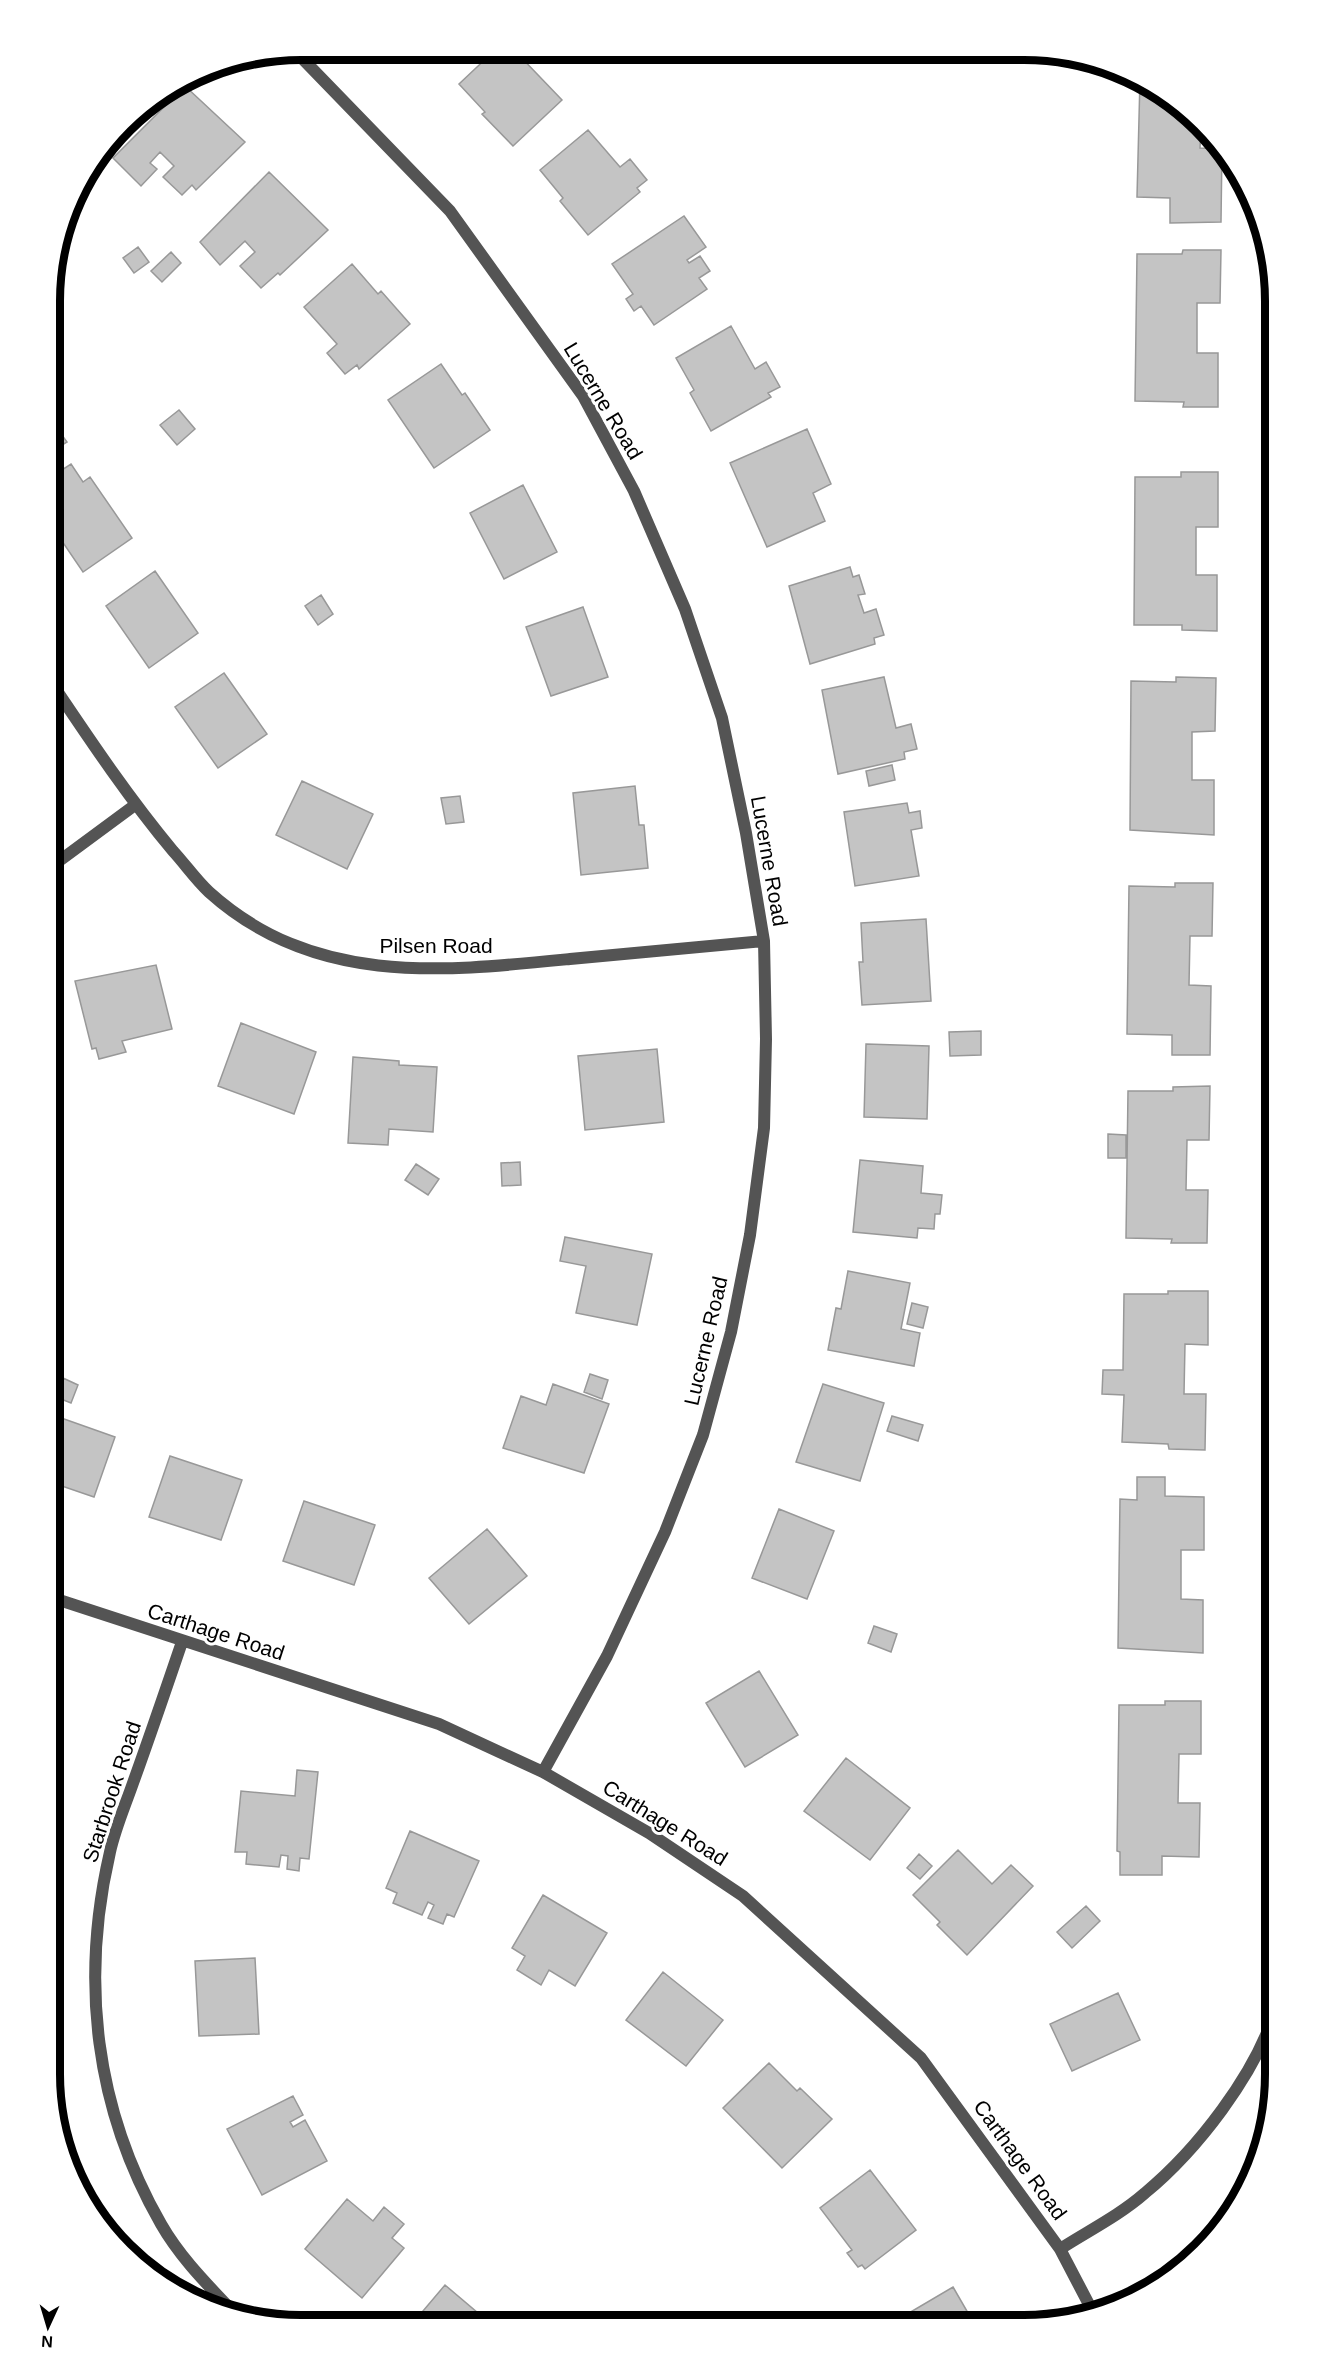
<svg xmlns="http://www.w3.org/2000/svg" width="1325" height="2375" viewBox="0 0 1325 2375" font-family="Helvetica,sans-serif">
<rect width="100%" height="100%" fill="#fff"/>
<!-- building -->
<path fill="#c4c4c4" stroke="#989898" stroke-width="1.5" d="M 494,51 L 515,51 L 562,100 L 513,146 L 482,114 L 485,112 L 459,84 Z
M 1140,79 L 1190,112 L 1201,124 L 1200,148 L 1222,149 L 1221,222 L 1170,223 L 1170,198 L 1137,197 Z
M 185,86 L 245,142 L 196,190 L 192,185 L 182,195 L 163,177 L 174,166 L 160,152 L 150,163 L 157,169 L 141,186 L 113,158 Z
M 588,130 L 620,167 L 630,159 L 647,180 L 637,188 L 640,192 L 588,235 L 560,201 L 563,198 L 540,170 Z
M 269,172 L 328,230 L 280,275 L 278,273 L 261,288 L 240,266 L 255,252 L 245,241 L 220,265 L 200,242 Z
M 684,216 L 706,247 L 687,260 L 689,263 L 700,256 L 710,271 L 699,278 L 707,289 L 654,325 L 641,306 L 634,311 L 626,299 L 633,294 L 612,264 Z
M 138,247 L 149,262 L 134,273 L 123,258 Z
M 1183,250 L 1221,250 L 1220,303 L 1197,303 L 1197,353 L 1218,353 L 1218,407 L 1183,407 L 1184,402 L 1135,401 L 1137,254 L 1182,254 Z
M 171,252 L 181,263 L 162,282 L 151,271 Z
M 352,264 L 378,294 L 381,291 L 410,324 L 359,369 L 357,365 L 345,374 L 327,353 L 337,344 L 304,307 Z
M 731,326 L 755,369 L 766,362 L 780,387 L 768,393 L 771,397 L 711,431 L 690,393 L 694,390 L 676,358 Z
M 441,364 L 462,395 L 465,393 L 490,430 L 434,468 L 388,400 Z
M 179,410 L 195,429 L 177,445 L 160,425 Z
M 51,420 L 67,442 L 51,452 Z
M 807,429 L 831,484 L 813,493 L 825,521 L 767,547 L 730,463 Z
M 71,464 L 83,482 L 90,477 L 132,538 L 83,572 L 51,525 L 51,477 Z
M 1181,472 L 1218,472 L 1218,527 L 1196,527 L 1196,575 L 1217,575 L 1217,631 L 1182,630 L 1182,625 L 1134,625 L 1135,477 L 1181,477 Z
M 523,485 L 557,552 L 504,579 L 470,513 Z
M 850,567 L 853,577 L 859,575 L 865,594 L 858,595 L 864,613 L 876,609 L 884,635 L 874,638 L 875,644 L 810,664 L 789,586 Z
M 155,571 L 198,633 L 149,668 L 106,606 Z
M 321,595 L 333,614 L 318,625 L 305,606 Z
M 583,607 L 608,677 L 551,696 L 526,627 Z
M 224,673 L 267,734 L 218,768 L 175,707 Z
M 884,677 L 896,728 L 911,724 L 917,749 L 904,752 L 905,759 L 838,774 L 822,690 Z
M 1176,677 L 1216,678 L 1215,731 L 1192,732 L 1192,780 L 1214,780 L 1214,835 L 1130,830 L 1131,681 L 1176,682 Z
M 892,765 L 895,780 L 869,786 L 866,771 Z
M 302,781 L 373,814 L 347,869 L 276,835 Z
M 635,786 L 639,825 L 644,825 L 648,868 L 581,875 L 573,793 Z
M 460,796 L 464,822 L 446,824 L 441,798 Z
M 907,803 L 909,813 L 920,811 L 922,828 L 911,830 L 919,876 L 855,886 L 844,812 Z
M 1175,883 L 1213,883 L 1212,936 L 1190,936 L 1189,985 L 1211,986 L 1210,1055 L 1172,1055 L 1172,1035 L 1127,1034 L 1129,886 L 1175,887 Z
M 926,919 L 931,1001 L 862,1005 L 859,962 L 863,962 L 861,923 Z
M 156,965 L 172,1029 L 122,1041 L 126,1052 L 99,1059 L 96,1048 L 92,1049 L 75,981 Z
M 241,1023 L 316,1052 L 294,1114 L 218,1086 Z
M 981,1031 L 981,1055 L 950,1056 L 949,1032 Z
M 866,1044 L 929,1046 L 927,1119 L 864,1117 Z
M 657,1049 L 664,1122 L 585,1130 L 578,1056 Z
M 353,1057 L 399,1061 L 399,1065 L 437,1067 L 433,1132 L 389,1129 L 388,1145 L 348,1143 Z
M 1210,1086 L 1209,1140 L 1187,1140 L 1186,1190 L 1208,1190 L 1207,1243 L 1171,1243 L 1172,1239 L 1126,1238 L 1128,1091 L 1173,1091 L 1173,1087 Z
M 1108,1134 L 1126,1135 L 1126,1158 L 1108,1158 Z
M 860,1160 L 923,1166 L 921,1193 L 942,1195 L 940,1214 L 935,1214 L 934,1229 L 918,1228 L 917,1238 L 853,1232 Z
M 520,1162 L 521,1185 L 502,1186 L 501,1163 Z
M 416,1164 L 439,1179 L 428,1195 L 405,1180 Z
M 565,1237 L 652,1254 L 637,1325 L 576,1313 L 586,1266 L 560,1261 Z
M 848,1271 L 910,1283 L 901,1329 L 920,1333 L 914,1366 L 828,1350 L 836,1308 L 841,1309 Z
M 1168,1291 L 1208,1291 L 1208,1345 L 1185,1344 L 1184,1394 L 1206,1394 L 1205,1450 L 1169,1449 L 1168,1444 L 1122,1442 L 1124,1395 L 1102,1394 L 1103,1370 L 1123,1370 L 1124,1294 L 1168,1294 Z
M 912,1303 L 928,1307 L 923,1328 L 907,1324 Z
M 590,1374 L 608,1380 L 602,1399 L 584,1392 Z
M 63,1378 L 78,1385 L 71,1403 L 56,1397 Z
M 553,1384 L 609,1404 L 584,1473 L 503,1448 L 521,1396 L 546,1405 Z
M 823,1384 L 884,1403 L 860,1481 L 796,1462 Z
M 50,1414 L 115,1437 L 94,1497 L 50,1482 Z
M 892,1416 L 923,1425 L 918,1441 L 887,1431 Z
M 170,1456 L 242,1480 L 221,1540 L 149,1517 Z
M 1137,1477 L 1165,1477 L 1165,1496 L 1204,1497 L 1204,1550 L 1181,1550 L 1181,1599 L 1203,1600 L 1203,1653 L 1118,1648 L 1120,1499 L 1137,1500 Z
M 304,1501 L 375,1525 L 354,1585 L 283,1561 Z
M 779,1509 L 834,1531 L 807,1599 L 752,1578 Z
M 487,1529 L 527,1576 L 469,1624 L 429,1578 Z
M 874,1626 L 897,1634 L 891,1652 L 868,1643 Z
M 759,1671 L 798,1735 L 745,1767 L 706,1703 Z
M 1165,1701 L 1201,1701 L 1201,1754 L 1179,1754 L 1178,1803 L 1200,1803 L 1199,1857 L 1162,1856 L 1162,1875 L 1120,1875 L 1120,1852 L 1117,1851 L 1119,1705 L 1165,1705 Z
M 846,1758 L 910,1808 L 870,1860 L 804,1811 Z
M 297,1770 L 318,1772 L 309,1859 L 300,1858 L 299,1871 L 287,1869 L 288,1856 L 281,1855 L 279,1867 L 246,1864 L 247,1852 L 235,1852 L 241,1791 L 295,1796 Z
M 410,1831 L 479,1861 L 454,1917 L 447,1914 L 443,1924 L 428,1918 L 434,1905 L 428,1902 L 422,1915 L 393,1903 L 397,1893 L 386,1888 Z
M 958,1850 L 992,1884 L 1011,1865 L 1033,1886 L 967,1955 L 937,1925 L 940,1922 L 913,1895 Z
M 919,1854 L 932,1866 L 920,1879 L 907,1868 Z
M 543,1895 L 607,1933 L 575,1986 L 549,1970 L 541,1985 L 517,1970 L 525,1956 L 512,1948 Z
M 1086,1906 L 1100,1921 L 1072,1948 L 1057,1932 Z
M 255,1958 L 259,2034 L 199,2036 L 195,1961 Z
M 663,1972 L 723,2020 L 686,2066 L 626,2020 Z
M 1118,1993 L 1140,2040 L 1072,2071 L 1050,2024 Z
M 769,2063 L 797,2091 L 800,2088 L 832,2119 L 782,2168 L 723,2108 Z
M 293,2096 L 303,2115 L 290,2122 L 293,2127 L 305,2120 L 327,2161 L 262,2195 L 227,2129 Z
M 870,2170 L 916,2230 L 865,2269 L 862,2265 L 858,2267 L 847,2253 L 852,2250 L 820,2208 Z
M 347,2199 L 373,2221 L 384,2207 L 404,2224 L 392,2238 L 404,2248 L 362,2298 L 305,2249 Z
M 445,2285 L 491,2324 L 412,2324 Z
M 953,2287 L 975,2325 L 901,2325 L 897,2320 Z"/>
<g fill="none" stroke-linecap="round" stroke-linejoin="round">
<!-- street -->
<path stroke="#545454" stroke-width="12" d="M 295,51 L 450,211 L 583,396 L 634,491 L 685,609 L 722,718 L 746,833 L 764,941 L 766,1039 L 764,1128 L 750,1235 L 731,1332 L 703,1435 L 665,1532 L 607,1656 L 543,1772
M 51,682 C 90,740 128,797 173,851 C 185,864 196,880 209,892 C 313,986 441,972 570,959 C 634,953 699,947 764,941
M 51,867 L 135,805
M 50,1597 L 439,1724 L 543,1772 L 649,1833 L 743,1896 L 921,2058 L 1060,2249 L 1094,2314
M 182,1642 C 166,1689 150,1736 133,1783 C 125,1806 115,1829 110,1852 C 80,1981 95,2109 161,2224 C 181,2259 210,2287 236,2315
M 1060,2249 C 1088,2231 1120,2215 1145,2193 C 1197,2150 1255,2075 1275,2011"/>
</g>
<g text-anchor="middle" stroke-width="6" stroke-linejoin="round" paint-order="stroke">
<!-- street labels -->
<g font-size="21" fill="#000" stroke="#fff">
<text transform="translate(603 401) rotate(59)" y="7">Lucerne Road</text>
<text transform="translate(769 861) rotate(80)" y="7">Lucerne Road</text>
<text x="436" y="953">Pilsen Road</text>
<text transform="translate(706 1341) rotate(-77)" y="7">Lucerne Road</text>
<text transform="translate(216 1632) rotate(18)" y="7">Carthage Road</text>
<text transform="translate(112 1792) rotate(-72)" y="7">Starbrook Road</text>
<text transform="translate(665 1823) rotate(32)" y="7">Carthage Road</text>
<text transform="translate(1020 2160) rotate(54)" y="7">Carthage Road</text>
</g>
</g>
<!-- crop -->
<path d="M0 0H1325V2375H0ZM301 60H1024A241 241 0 0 1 1265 301V2074A241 241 0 0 1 1024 2315H301A241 241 0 0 1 60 2074V301A241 241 0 0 1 301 60Z" fill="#fff" fill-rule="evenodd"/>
<path fill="none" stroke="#000" stroke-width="8" d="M301 60H1024A241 241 0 0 1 1265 301V2074A241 241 0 0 1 1024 2315H301A241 241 0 0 1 60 2074V301A241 241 0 0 1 301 60Z"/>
<!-- north arrow -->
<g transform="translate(48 2327) rotate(184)" stroke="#ffffff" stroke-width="4.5" paint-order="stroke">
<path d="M0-4.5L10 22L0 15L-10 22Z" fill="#000000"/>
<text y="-9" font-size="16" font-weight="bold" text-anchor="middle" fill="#000000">N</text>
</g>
</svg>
